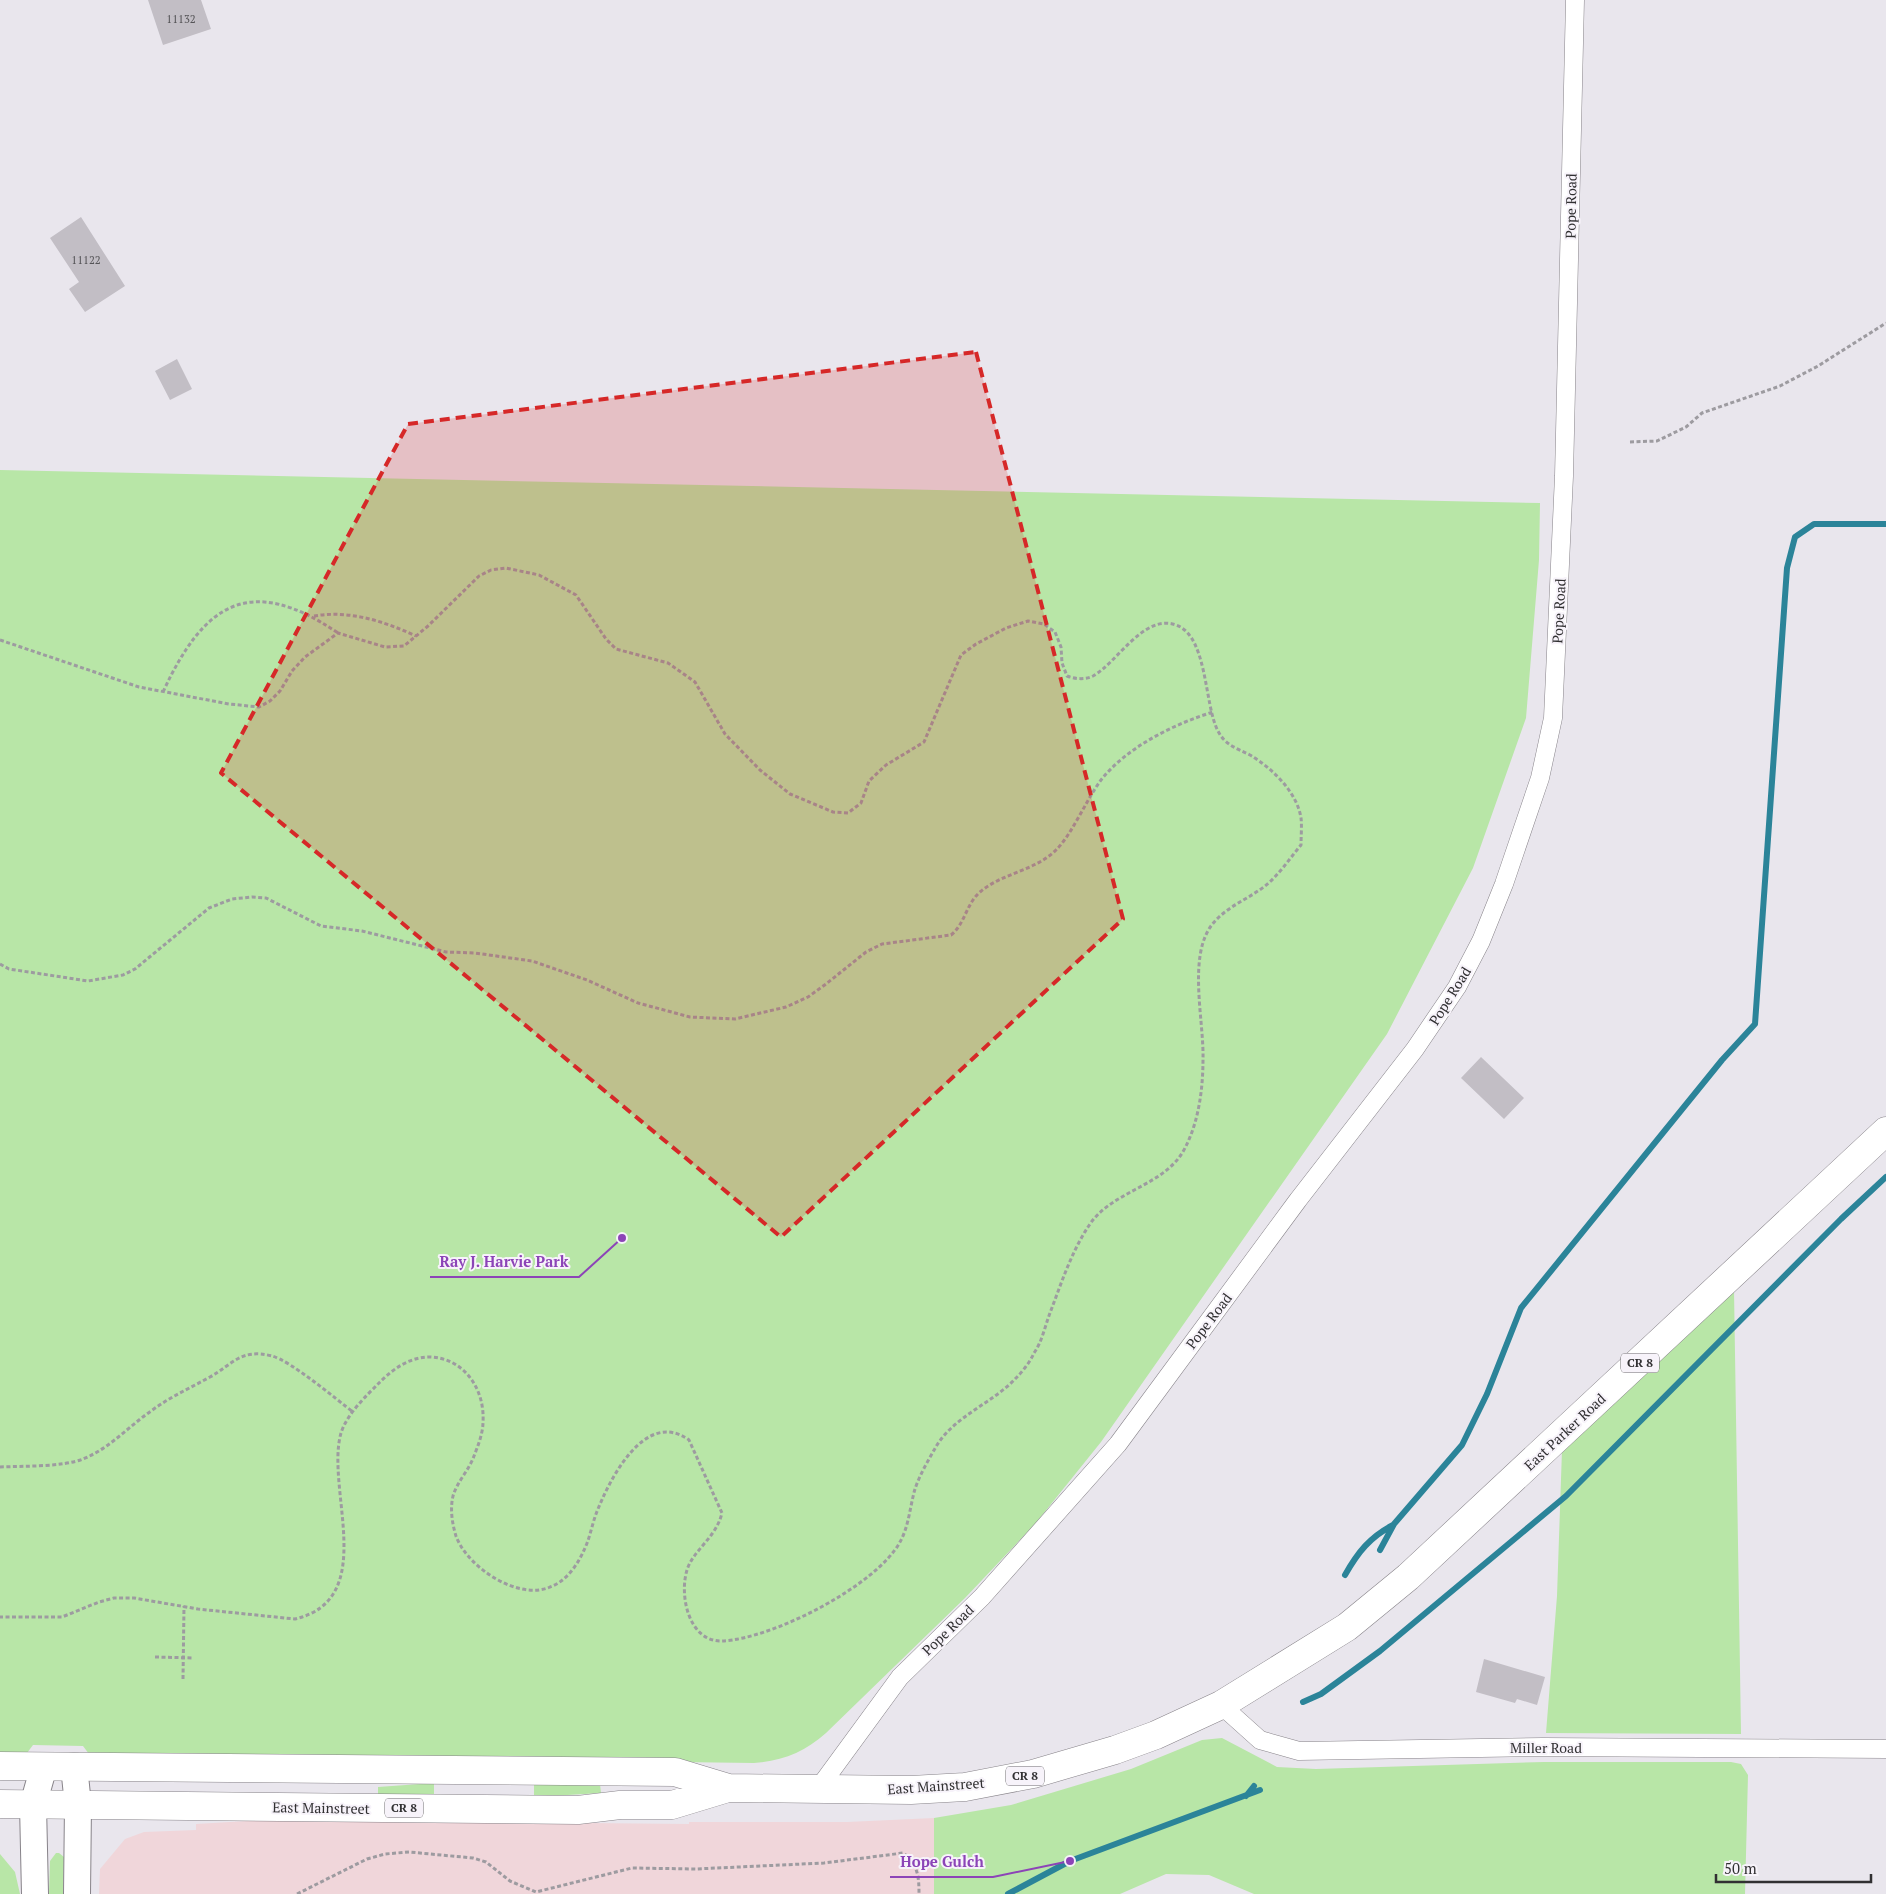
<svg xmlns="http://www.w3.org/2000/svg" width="1886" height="1894" viewBox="0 0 1886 1894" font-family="'PT Serif',serif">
<rect width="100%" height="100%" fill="#e9e6ed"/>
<!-- commercial -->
<path fill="#f0d6da" d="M 934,1818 L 934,1894 L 99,1894 L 100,1869 L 125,1839 L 144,1832 L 196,1830 L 196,1824 L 265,1820 L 689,1824 L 689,1822 L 847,1822 Z"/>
<!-- green -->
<path fill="#b8e6a7" d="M 0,470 L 1540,503 L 1539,560 L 1526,718 L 1473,868 L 1387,1034 L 1101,1442 L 1035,1524 L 965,1598 L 826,1733 C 805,1752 782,1761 754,1763 L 89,1754 L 83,1746 L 33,1745 L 27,1753 L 0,1753 Z
M 1734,1290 L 1741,1734 L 1546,1733 L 1557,1596 L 1562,1450 Z
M 1222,1738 L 1277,1767 L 1316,1769 L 1544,1762 L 1731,1762 L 1741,1764 L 1748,1775 L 1745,1894 L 1254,1894 L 1209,1875 L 1166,1874 L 1120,1894 L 934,1894 L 934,1818 L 1011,1805 L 1131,1769 L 1202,1740 Z
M 434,1783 L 434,1796 L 378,1795 L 378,1787 Z
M 600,1784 L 601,1793 L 534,1797 L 534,1785 Z
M 56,1853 L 59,1853 L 64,1857 L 63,1894 L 49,1894 L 50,1861 Z
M 0,1854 L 15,1872 L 20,1894 L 0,1894 Z"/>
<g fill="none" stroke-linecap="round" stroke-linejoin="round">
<!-- stream -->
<path stroke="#2b8499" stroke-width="6" d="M 1380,1550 L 1394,1524 L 1462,1445 L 1487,1394 L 1521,1308 L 1722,1060 L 1755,1024 L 1787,568 L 1795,537 L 1814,524 L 1886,524
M 1345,1575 C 1358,1552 1370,1537 1393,1525
M 1303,1702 L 1321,1694 L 1380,1651 L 1566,1496 L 1841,1219 L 1886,1177
M 1246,1796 L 1254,1786
M 1008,1894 L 1070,1861 L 1260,1790"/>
</g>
<!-- building -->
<path fill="#c2bec5" d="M 148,0 L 201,0 L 211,29 L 163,45 Z
M 81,217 L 125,286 L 85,312 L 69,289 L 79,282 L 50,238 Z
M 177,359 L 192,389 L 170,400 L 155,371 Z
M 1481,1057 L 1524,1098 L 1504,1119 L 1461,1078 Z
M 1484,1659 L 1545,1677 L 1537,1705 L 1517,1699 L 1515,1703 L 1476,1692 Z"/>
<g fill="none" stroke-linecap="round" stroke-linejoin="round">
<!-- street casing -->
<g stroke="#878389" stroke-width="19">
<path id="street" d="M 1221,1705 L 1260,1740 L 1299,1751 L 1543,1747 L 1886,1749
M 818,1789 L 900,1677 L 982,1597 L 1118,1444 L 1298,1200 L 1415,1049 L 1457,987 L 1481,941 L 1504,884 L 1540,778 L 1553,718 L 1564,476 L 1575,0"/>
</g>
<!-- secondary casing -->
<g stroke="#878389" stroke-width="28">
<path id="secondary" d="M 74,1766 L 78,1805 L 77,1894
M 35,1894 L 33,1805 L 44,1766"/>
</g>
<!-- primary casing -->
<g stroke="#878389" stroke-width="29">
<path id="primary" d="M 0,1766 L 675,1772 L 728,1788 L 911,1790 L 965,1787 L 1033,1774 L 1115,1750 L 1156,1735 L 1221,1705 L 1347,1627 L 1408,1577 L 1886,1131
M 0,1804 L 578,1810 L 620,1805 L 672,1805 L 728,1788"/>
</g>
<!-- path -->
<path stroke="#9d9ba0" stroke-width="3" stroke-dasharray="4 2.5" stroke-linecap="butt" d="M 1630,442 L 1657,441 L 1686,427 L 1702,413 L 1780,386 L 1818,366 L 1886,323
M 314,616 C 350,610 383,621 416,636
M 0,640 L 139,687 L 229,704 L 259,707 L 270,701 L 280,691 L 292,671 L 305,657 L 338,633 L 385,647 L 404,646 L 428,626 L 479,576 L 491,570 L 506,568 L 539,575 L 576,595 L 606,639 L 616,649 L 668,663 L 695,682 L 725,734 L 760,770 L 790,794 L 833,812 L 848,813 L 861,803 L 869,781 L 886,765 L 924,742 L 961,655 L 976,644 L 1006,628 L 1028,621 L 1044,624 L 1055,632 L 1061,647 L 1062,663 L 1067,676 C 1075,679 1085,680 1093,676 C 1117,663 1144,613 1176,625 C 1208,636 1204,705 1218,731 C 1225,745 1236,748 1250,755 C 1272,768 1297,792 1301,818 C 1302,826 1301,836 1301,845 C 1290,858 1279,875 1265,886 C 1247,900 1225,907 1211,926 C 1188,958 1204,1021 1203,1059 C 1203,1088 1199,1121 1185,1148 C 1166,1186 1113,1190 1090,1224 C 1072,1250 1061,1284 1050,1313 C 1045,1326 1042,1342 1034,1353 C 1030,1362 1023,1371 1016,1378 C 993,1403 956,1415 937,1445 C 929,1459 920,1474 915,1489 C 910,1506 909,1526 900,1542 C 876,1586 772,1639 722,1641 C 689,1642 679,1596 687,1570 C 693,1550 716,1538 722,1513 L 689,1440 C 645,1408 609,1480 596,1514 C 592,1525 590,1537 585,1548 C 578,1564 567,1581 550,1587 C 518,1601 467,1567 456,1536 C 452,1523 450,1509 453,1496 C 457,1482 469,1470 474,1456 C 478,1446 483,1433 483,1422 C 485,1389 464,1358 430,1357 C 409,1357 393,1369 379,1383 C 366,1396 347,1414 341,1433 C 325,1489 380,1599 295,1619 L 198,1609 L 134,1598 L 114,1598 L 99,1602 L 62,1617 L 0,1617
M 163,692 C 204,603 250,573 338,633
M 0,964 L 9,969 L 88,981 L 123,975 L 135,969 L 209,908 L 232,899 L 252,897 L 266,898 L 321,926 L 362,931 L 446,952 L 475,953 L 532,961 L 587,980 L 638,1003 L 690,1017 L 735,1019 L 786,1007 L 808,997 L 826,984 L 866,952 L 882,944 L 951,935 C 965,924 966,904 980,892 C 1002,873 1035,871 1056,850 C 1073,833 1086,800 1101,780 C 1127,747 1174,724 1213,712
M 0,1467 C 23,1466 63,1467 83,1459 C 110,1448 128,1427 151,1411 C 170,1397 190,1388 210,1377 C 233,1364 241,1348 272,1356 C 291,1361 336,1399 353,1412
M 155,1657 L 194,1658
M 183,1679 L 184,1606
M 297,1894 L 367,1859 L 385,1854 L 409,1852 L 473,1858 L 486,1862 L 510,1881 L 536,1892 L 632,1868 L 696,1869 L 824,1863 L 903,1853 C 918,1864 919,1877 919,1894"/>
<!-- street -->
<use href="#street" stroke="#fff" stroke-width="18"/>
<!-- secondary -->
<use href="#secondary" stroke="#fff" stroke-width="26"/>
<!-- primary -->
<use href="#primary" stroke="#fff" stroke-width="28"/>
</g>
<!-- marked area -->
<path fill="#d62828" fill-opacity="0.2" stroke="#d62828" stroke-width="4" stroke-dasharray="10 6" stroke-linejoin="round" d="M 976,352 L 1123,919 L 781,1237 L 221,773 L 408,424 Z"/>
<g text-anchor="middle" stroke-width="4" stroke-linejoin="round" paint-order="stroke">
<!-- number labels -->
<g font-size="11" fill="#555457">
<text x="181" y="23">11132</text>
<text x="86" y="264">11122</text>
</g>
<!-- shield labels -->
<g fill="#f7f3fa" stroke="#6c6a6e" stroke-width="1">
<rect x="1621" y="1353.5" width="38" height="19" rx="4"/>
<rect x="1006" y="1766.5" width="38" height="19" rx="4"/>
<rect x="385" y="1798.5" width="38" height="19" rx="4"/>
</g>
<g font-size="12" font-weight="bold" fill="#313032">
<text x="1640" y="1367">CR 8</text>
<text x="1025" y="1780">CR 8</text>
<text x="404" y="1812">CR 8</text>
</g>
<!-- street labels -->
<g font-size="14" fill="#313032" stroke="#f7f3fa">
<text transform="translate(1571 206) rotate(-89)" y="5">Pope Road</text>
<text transform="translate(1559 611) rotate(-87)" y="5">Pope Road</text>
<text transform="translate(1450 996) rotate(-58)" y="5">Pope Road</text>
<text transform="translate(1209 1321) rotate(-53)" y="5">Pope Road</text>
<text transform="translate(1565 1432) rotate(-43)" y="5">East Parker Road</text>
<text transform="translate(948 1630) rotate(-44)" y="5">Pope Road</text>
<text x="1546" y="1753">Miller Road</text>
<text transform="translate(936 1786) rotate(-4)" y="5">East Mainstreet</text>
<text transform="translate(321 1808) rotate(1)" y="5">East Mainstreet</text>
</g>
</g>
<!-- callouts -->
<path fill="none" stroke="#8c44b7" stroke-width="2" d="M622 1238L579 1277H430M1070 1861L993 1877H890"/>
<g fill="#8c44b7" stroke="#f7f3fa" stroke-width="2">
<circle cx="622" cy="1238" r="5"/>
<circle cx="1070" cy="1861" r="5"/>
</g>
<g font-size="15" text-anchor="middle" font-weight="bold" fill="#8c44b7" stroke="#f7f3fa" stroke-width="4" stroke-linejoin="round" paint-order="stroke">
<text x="504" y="1267">Ray J. Harvie Park</text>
<text x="942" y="1867">Hope Gulch</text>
</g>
<!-- scale -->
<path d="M1716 1874v8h155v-8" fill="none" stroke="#313032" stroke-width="2.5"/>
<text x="1724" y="1874" font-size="15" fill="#313032" stroke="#f7f3fa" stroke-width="4" paint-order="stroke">50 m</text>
</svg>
